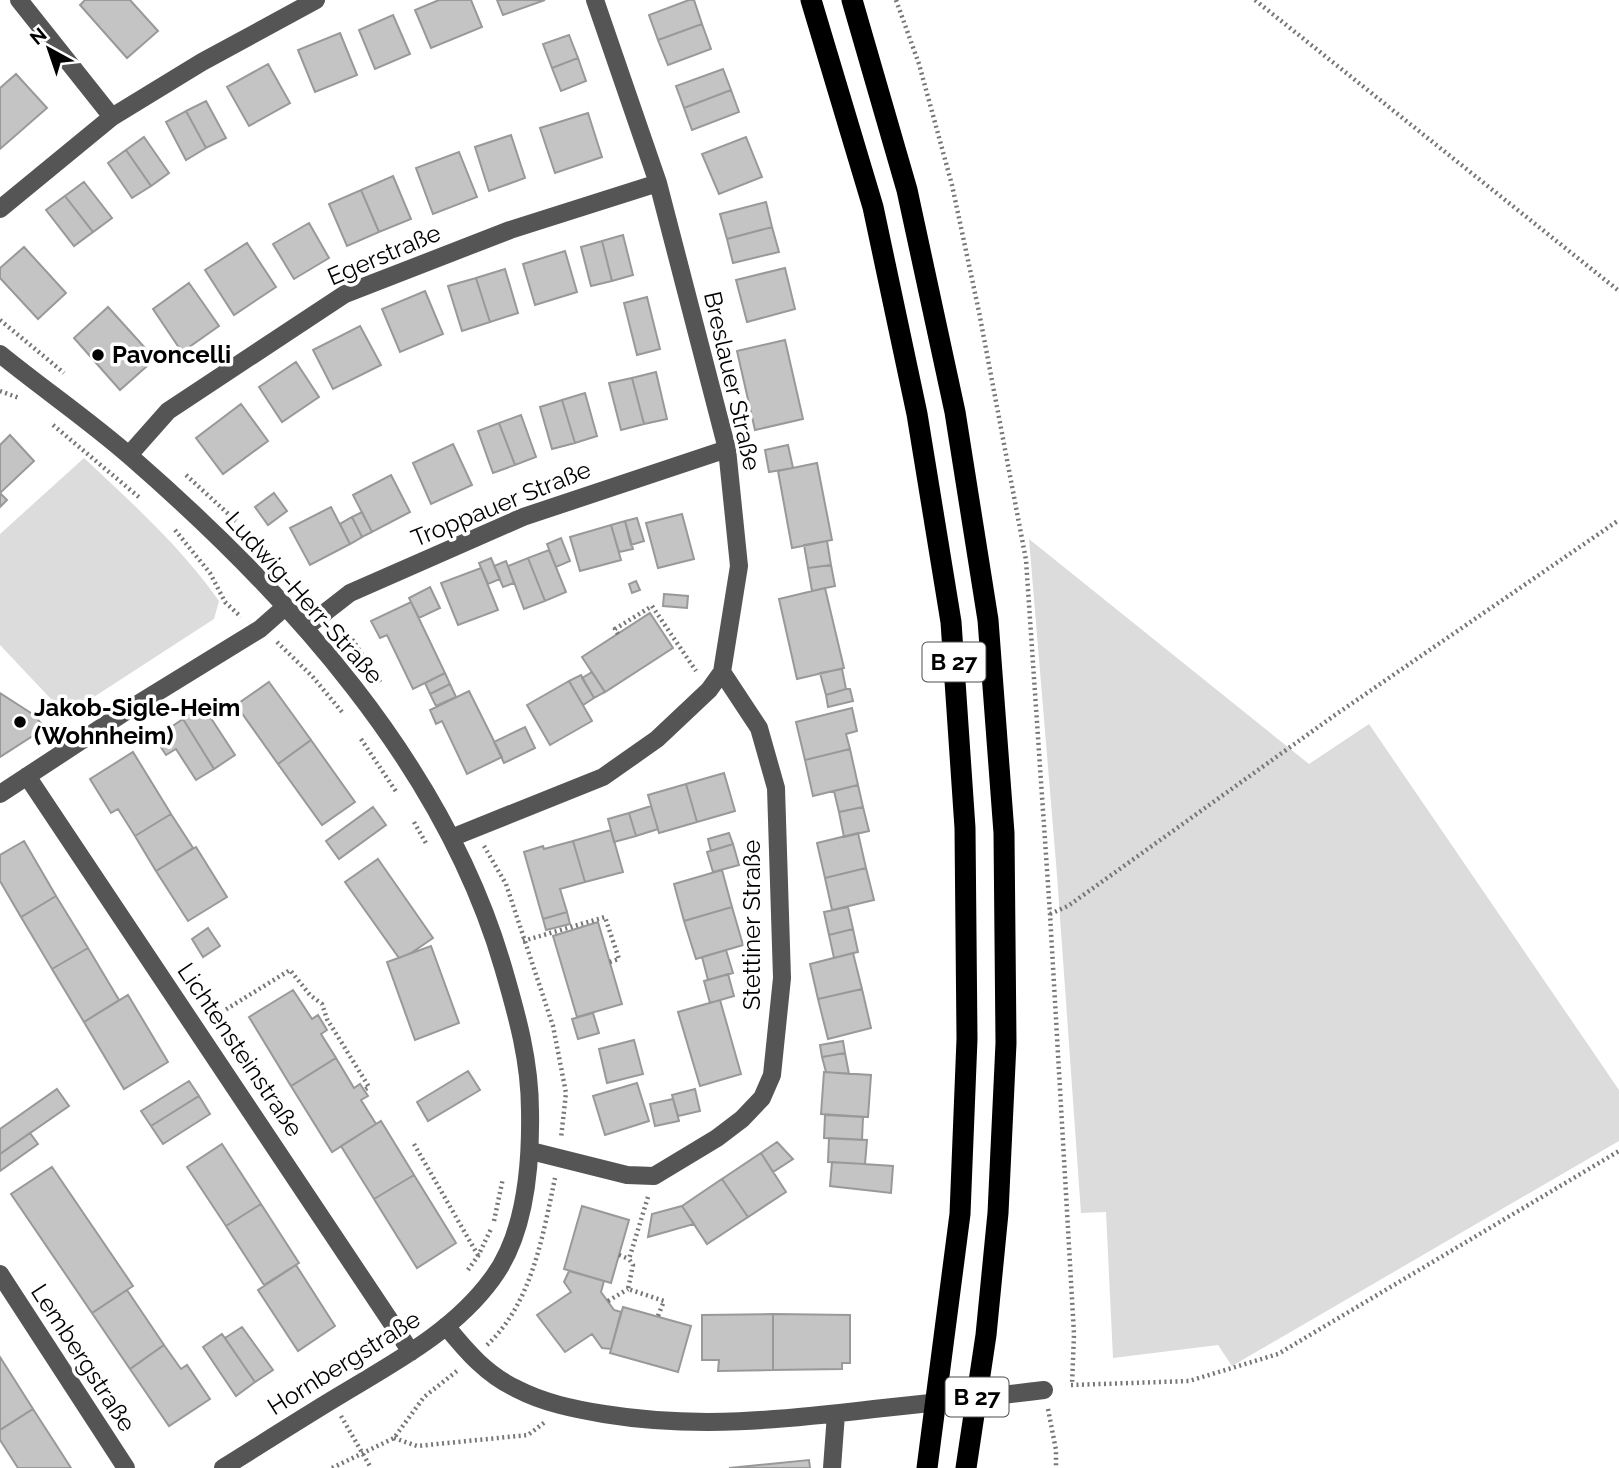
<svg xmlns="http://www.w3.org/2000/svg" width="1619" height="1468" viewBox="0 0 1619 1468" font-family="Raleway,sans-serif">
<rect width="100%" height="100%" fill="#fff"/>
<!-- green -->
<path fill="#dcdcdc" d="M 84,458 C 133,504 181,547 219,601 L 214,619 L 66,715 L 0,645 L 0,534 Z
M 1029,539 L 1309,764 L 1369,724 L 1619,1090 L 1619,1141 L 1232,1366 L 1218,1345 L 1113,1358 L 1106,1212 L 1081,1213 L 1057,875 Z"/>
<!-- building -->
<path fill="#c4c4c4" stroke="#999" stroke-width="2" d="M 85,0 L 130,0 L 158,31 L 127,58 L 80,5 Z
M 439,0 L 471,0 L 482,27 L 431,48 L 415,10 Z
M 497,0 L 545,0 L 503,15 Z
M 689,0 L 694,0 L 702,24 L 658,40 L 649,15 Z
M 393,15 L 410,54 L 375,69 L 359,30 Z
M 702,24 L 711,49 L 668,65 L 658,40 Z
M 340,33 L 357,75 L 315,92 L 298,50 Z
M 569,35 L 578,58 L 552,68 L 543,44 Z
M 578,58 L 586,81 L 561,91 L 552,68 Z
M 268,64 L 290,103 L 249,126 L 227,87 Z
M 723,69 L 731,90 L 684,108 L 676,86 Z
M 16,74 L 47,108 L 0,149 L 0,88 Z
M 731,90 L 739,112 L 692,130 L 684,108 Z
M 206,101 L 226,138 L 206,148 L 186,111 Z
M 186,111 L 206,148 L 186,160 L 166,122 Z
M 588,113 L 602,157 L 555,173 L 540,128 Z
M 511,135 L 525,178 L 489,191 L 475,147 Z
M 144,137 L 169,173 L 151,186 L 126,150 Z
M 746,137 L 762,177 L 719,194 L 702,154 Z
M 126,150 L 151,186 L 132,198 L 108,163 Z
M 459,152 L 477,197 L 433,214 L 416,168 Z
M 393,176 L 411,219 L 379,232 L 361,190 Z
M 84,182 L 112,218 L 93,232 L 65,196 Z
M 361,190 L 379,232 L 347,246 L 329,204 Z
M 65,196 L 93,232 L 74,246 L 46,210 Z
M 766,202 L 772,227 L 727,239 L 720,214 Z
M 309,223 L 329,258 L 294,279 L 273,244 Z
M 772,227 L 779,252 L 733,263 L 727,239 Z
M 623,235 L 633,275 L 612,281 L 602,241 Z
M 602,241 L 612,281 L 591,286 L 581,247 Z
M 247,243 L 276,287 L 234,315 L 205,270 Z
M 24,247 L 66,293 L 38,319 L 0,278 L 0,268 Z
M 565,251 L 577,292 L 535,305 L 523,264 Z
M 785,268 L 795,309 L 747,322 L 736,280 Z
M 505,269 L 518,313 L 490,322 L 476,278 Z
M 476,278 L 490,322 L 462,331 L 448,286 Z
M 189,283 L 219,326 L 182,352 L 153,309 Z
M 425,291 L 443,334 L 400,352 L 382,309 Z
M 647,297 L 660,349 L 637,355 L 624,303 Z
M 108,307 L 155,359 L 120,390 L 74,338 Z
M 360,326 L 381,365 L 333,389 L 313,350 Z
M 785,340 L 803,419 L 755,430 L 737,351 Z
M 296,362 L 319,397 L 282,422 L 259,387 Z
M 656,372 L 667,419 L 644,424 L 632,378 Z
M 632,378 L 644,424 L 621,430 L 609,383 Z
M 585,393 L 597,436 L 575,443 L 562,400 Z
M 562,400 L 575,443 L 552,449 L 540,407 Z
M 241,404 L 268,441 L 223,474 L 196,438 Z
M 521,415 L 536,457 L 515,465 L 499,423 Z
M 499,423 L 515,465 L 493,473 L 478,431 Z
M 10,435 L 34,461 L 0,493 L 7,500 L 0,507 L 0,445 Z
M 453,444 L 472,485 L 431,504 L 413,463 Z
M 788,445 L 793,468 L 769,472 L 765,450 Z
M 817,463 L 832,540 L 792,548 L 778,471 Z
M 391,475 L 410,512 L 372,532 L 353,495 Z
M 274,493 L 287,511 L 268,525 L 255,507 Z
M 331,507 L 350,544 L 310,565 L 290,528 Z
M 362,512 L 372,532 L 362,537 L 352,517 Z
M 682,514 L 694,559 L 658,568 L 646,523 Z
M 352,517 L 362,537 L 350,544 L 340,524 Z
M 637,518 L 644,541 L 631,545 L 625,521 Z
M 625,521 L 633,549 L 619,552 L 611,525 Z
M 611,525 L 621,560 L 580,571 L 570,537 Z
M 561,538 L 570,561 L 556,567 L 547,544 Z
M 827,541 L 831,565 L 808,568 L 804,545 Z
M 549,550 L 566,592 L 545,601 L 528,558 Z
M 491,558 L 500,579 L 488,584 L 479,563 Z
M 528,558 L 545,601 L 524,609 L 508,566 Z
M 506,561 L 514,583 L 503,587 L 494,566 Z
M 831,565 L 835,586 L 812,591 L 808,568 Z
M 481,568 L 498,610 L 458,625 L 441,583 Z
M 636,581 L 640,590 L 632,593 L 629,584 Z
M 430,587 L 440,608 L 419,618 L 409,598 Z
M 825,588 L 844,668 L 797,679 L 779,599 Z
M 664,594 L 688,596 L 687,608 L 663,606 Z
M 411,602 L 445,673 L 413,689 L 387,635 L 380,638 L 371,621 Z
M 650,613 L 673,648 L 605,692 L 582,657 Z
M 842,669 L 846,689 L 826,695 L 820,673 Z
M 592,672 L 605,692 L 594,698 L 582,678 Z
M 445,673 L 450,684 L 430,694 L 425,683 Z
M 581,675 L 594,698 L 583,705 L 569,681 Z
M 569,681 L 592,721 L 550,745 L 527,705 Z
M 269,682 L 311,740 L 278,764 L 236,705 Z
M 450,684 L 456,697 L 436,706 L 430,694 Z
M 846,689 L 850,689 L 853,701 L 828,707 L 826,695 Z
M 469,691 L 502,757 L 467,774 L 442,721 L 436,724 L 430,710 Z
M 0,693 L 34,715 L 45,728 L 0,757 Z
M 203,706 L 235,755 L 214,769 L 183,719 Z
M 852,708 L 857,731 L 846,734 L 850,749 L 805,760 L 796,722 Z
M 183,719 L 214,769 L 196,780 L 176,749 L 166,755 L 155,738 Z
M 525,727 L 535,748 L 504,763 L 494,742 Z
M 311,740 L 355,802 L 322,825 L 278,764 Z
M 850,749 L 858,785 L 813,796 L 805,760 Z
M 133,752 L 171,814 L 135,836 L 118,809 L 111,813 L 90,779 Z
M 724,773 L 735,811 L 697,822 L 686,784 Z
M 686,784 L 697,822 L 659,833 L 648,795 Z
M 858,785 L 863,807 L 839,812 L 834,791 Z
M 651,806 L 658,829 L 636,836 L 629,813 Z
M 373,807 L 386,825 L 339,859 L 326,841 Z
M 863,807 L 869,831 L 844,837 L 839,812 Z
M 629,813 L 636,836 L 614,842 L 608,819 Z
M 171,814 L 193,848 L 156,871 L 135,836 Z
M 611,830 L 623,872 L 585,882 L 573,841 Z
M 729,833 L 733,844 L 711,851 L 708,839 Z
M 858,833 L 866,868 L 825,878 L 817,843 Z
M 24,841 L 56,896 L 21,917 L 0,881 L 0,855 Z
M 573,841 L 585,882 L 560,889 L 567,912 L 543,919 L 524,852 L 543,846 L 544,849 Z
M 733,844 L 739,865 L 713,872 L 707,852 Z
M 196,847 L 227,897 L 188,921 L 156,871 Z
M 378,859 L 433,938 L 411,953 L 399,958 L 345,882 Z
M 866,868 L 874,900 L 832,910 L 825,878 Z
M 722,870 L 732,907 L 684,921 L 674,884 Z
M 56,896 L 88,948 L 52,969 L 21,917 Z
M 732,907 L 743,945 L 696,959 L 684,921 Z
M 848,907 L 853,929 L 829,935 L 824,912 Z
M 567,912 L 570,924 L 546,930 L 543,919 Z
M 598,922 L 622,1004 L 577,1017 L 553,936 Z
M 208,928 L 220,946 L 203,957 L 192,939 Z
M 853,929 L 858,952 L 834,958 L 829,935 Z
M 431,946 L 459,1023 L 415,1040 L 387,962 Z
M 88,948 L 119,1000 L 84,1022 L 52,969 Z
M 726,950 L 733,973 L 708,980 L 702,957 Z
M 853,953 L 862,989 L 818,999 L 810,964 Z
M 728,974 L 734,996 L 710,1003 L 704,981 Z
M 862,989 L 871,1028 L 828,1039 L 818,999 Z
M 293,990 L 312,1019 L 318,1015 L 327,1030 L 321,1034 L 336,1058 L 291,1086 L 249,1017 Z
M 128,995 L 168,1062 L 124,1089 L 84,1022 Z
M 720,1000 L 741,1074 L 700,1086 L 678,1012 Z
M 593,1013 L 599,1033 L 578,1039 L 572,1019 Z
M 634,1040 L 643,1074 L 607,1083 L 599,1049 Z
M 843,1041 L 845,1053 L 822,1057 L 820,1045 Z
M 845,1053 L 849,1074 L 826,1072 L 822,1057 Z
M 336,1058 L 354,1088 L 360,1084 L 368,1096 L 361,1100 L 376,1124 L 332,1152 L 291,1086 Z
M 468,1071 L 480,1090 L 428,1121 L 417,1102 Z
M 824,1072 L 871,1075 L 868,1117 L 821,1114 Z
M 189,1081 L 199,1096 L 151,1126 L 141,1111 Z
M 637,1083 L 649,1121 L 605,1135 L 593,1096 Z
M 57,1089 L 69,1106 L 0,1154 L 0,1129 Z
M 695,1089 L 700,1111 L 678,1116 L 672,1095 Z
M 199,1096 L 210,1114 L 163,1144 L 151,1126 Z
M 673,1099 L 679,1121 L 655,1126 L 650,1104 Z
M 825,1115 L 863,1117 L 862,1140 L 824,1138 Z
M 381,1121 L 414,1175 L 374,1199 L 341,1146 Z
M 30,1133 L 38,1144 L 0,1171 L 0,1154 Z
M 829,1138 L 867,1140 L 865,1164 L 828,1162 Z
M 777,1142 L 793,1159 L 773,1172 L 761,1153 Z
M 222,1144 L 261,1204 L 226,1226 L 187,1167 Z
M 761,1153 L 786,1192 L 748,1217 L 722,1179 Z
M 832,1162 L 893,1166 L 891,1193 L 830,1186 Z
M 52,1167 L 133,1286 L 92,1313 L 11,1194 Z
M 414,1175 L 456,1243 L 417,1268 L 374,1199 Z
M 722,1179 L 748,1217 L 707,1244 L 682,1206 Z
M 261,1204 L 299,1263 L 264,1285 L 226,1226 Z
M 582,1206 L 629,1220 L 611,1283 L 564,1269 Z
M 682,1206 L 694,1224 L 648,1237 L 652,1214 Z
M 296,1265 L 335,1326 L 298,1351 L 258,1290 Z
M 569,1271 L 604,1281 L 601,1292 L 614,1310 L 621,1312 L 611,1349 L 602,1348 L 592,1334 L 565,1352 L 537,1315 L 571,1292 L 564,1282 Z
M 127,1290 L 164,1345 L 130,1369 L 92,1313 Z
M 623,1307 L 691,1326 L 678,1372 L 610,1353 Z
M 773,1314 L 850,1315 L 850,1363 L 842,1363 L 842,1369 L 773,1370 Z
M 773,1314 L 773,1370 L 718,1371 L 719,1360 L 702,1360 L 702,1315 Z
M 242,1327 L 273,1370 L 255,1382 L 225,1338 Z
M 222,1334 L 255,1382 L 236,1396 L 203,1347 Z
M 164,1345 L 181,1369 L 187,1365 L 210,1399 L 169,1426 L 130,1369 Z
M 0,1357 L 33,1409 L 0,1430 Z
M 33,1409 L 64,1457 L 71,1468 L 18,1468 L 0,1440 L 0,1430 Z
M 809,1460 L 810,1468 L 729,1468 Z"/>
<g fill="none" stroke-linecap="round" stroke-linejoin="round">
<!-- path -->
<path stroke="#777" stroke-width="4.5" stroke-dasharray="2 3.5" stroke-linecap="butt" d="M 896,0 L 919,64 L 952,185 L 979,312 L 1026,560 L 1050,914 L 1074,1334 L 1072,1385
M 1255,0 L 1619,291
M 0,320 L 64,373
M 0,391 L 19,398
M 53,425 L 140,498
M 186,475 L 236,521
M 175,530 L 210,573 L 225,602 L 241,617
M 340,628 L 352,639 L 382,685
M 618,634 L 615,629 L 652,606 L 696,671
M 277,642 L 312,676 L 342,712
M 361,739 L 397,793
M 414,822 L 427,845
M 484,846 L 506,884 L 553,1026 L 566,1093 L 561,1138
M 1050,914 L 1068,906 L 1335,715 L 1619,520
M 523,941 L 605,917 L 619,959 L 610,962
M 212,1018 L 290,970 L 310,995 L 322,1004 L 327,1019 L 369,1087 L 364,1090
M 414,1144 L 479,1257
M 648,1197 L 629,1259 L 633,1265 L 628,1289 L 664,1301 L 658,1316
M 494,1221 L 503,1178
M 619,1255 L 629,1259
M 468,1270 L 478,1256 L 491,1229
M 608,1301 L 628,1289
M 487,1345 C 532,1303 543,1235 555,1178
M 1071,1385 L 1189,1381 L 1278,1354 L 1619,1151
M 1048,1409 L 1056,1450 L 1056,1468
M 341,1416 L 371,1468
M 394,1438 L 417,1446 L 528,1435 L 545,1422
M 332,1468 L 394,1438 L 424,1397 L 457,1371"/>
<!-- minor -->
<path stroke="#555" stroke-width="18" d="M 19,0 L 112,117
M 0,209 L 112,117 L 202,62 L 316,0
M 0,354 C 43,389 90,421 132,458 C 288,594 444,764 503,967 C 517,1015 530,1061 530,1111 C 531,1165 526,1234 492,1279 C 454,1331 395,1362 342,1394 C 302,1418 263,1443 223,1468
M 129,455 L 168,411 L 345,294 L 510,230 L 658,183
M 305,628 L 350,593 L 523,517 L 727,449
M 27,776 L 411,1352
M 0,794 L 125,712 L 260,629 L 285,607
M 451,838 L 603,777 L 657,739 L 709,690 L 722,672 L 739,566 L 727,449 L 658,183 L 595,0
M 531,1151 L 627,1175 L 654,1176 L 717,1138 L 742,1119 L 762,1098 L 772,1075 L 782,978 L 776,788 L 759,728 L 722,672
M 0,1274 L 126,1468
M 446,1326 C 467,1352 487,1375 517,1389 C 544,1403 574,1409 604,1414 C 696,1429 782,1420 874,1409 C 931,1403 987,1397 1044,1390
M 832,1468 L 836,1414"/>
<!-- highway -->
<path stroke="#000" stroke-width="21" d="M 811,0 L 873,207 L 917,414 L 951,622 L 965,828 L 967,1039 L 960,1214 L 927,1468
M 852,0 L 907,190 L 955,412 L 988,620 L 1004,833 L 1006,1043 L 998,1213 L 986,1335 L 966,1468"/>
</g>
<!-- markers -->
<g fill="#000" stroke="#fff" stroke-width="2.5">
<circle cx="98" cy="355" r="7"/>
<circle cx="20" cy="722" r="7"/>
</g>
<g text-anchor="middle" stroke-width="7" stroke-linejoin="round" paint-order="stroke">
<!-- shield labels -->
<g fill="#fff" stroke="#4c4c4c" stroke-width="2">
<rect x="922.5" y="642.5" width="63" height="39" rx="5"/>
<rect x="945.5" y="1377.5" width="63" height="39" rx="5"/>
</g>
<g font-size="23" font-weight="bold" fill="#000">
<text x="954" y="670">B 27</text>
<text x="977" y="1405">B 27</text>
</g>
<!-- street labels -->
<g font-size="24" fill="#000" stroke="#fff">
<text transform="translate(384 255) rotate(-23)" y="8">Egerstraße</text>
<text transform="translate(732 381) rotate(77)" y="8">Breslauer Straße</text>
<text transform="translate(501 504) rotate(-22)" y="8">Troppauer Straße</text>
<text transform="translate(304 598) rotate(48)" y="8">Ludwig-Herr-Straße</text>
<text transform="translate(752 925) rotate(-90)" y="8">Stettiner Straße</text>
<text transform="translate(240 1050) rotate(56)" y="8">Lichtensteinstraße</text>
<text transform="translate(83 1358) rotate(57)" y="8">Lembergstraße</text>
<text transform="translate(344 1363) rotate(-32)" y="8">Hornbergstraße</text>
</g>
<!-- poi labels -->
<g font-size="24" font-weight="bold" fill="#000" stroke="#fff" text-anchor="start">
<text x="112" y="363">Pavoncelli</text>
<text x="34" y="716">Jakob-Sigle-Heim<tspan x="34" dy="28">(Wohnheim)</tspan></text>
</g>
</g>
<!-- north arrow -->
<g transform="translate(49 49) rotate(320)" stroke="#ffffff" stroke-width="5" paint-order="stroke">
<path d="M0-5L12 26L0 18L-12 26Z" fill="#000000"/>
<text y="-10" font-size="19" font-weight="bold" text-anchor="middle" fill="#000000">N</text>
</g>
</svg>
